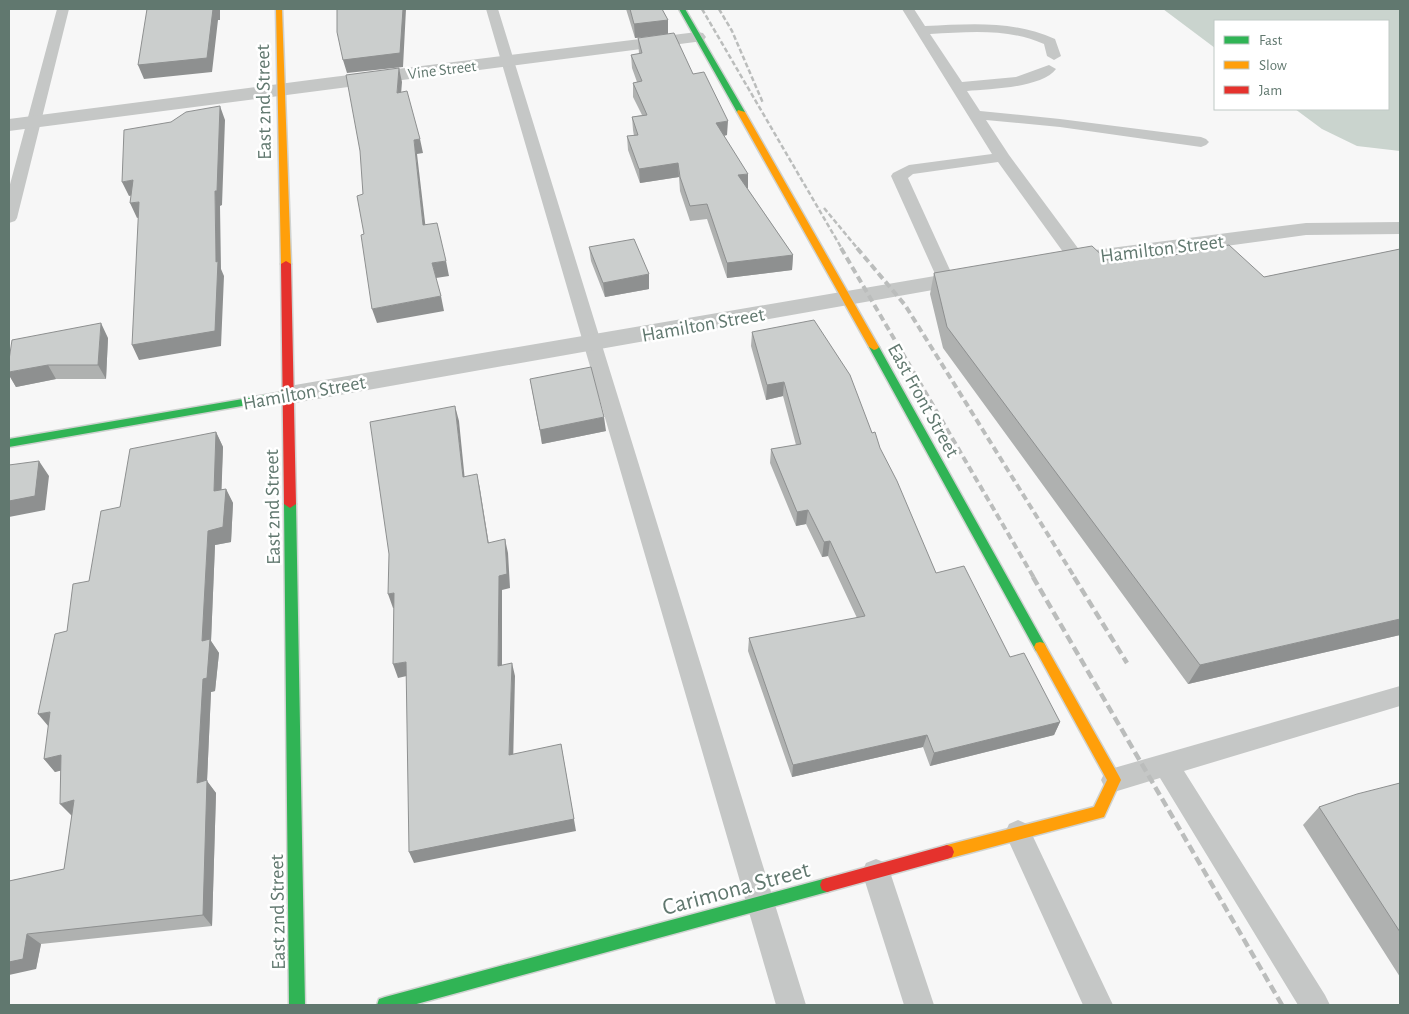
<svg xmlns="http://www.w3.org/2000/svg" width="1409" height="1014" viewBox="0 0 1409 1014" font-family="'Alegreya Sans',sans-serif">
<rect width="100%" height="100%" fill="#f7f7f7"/>
<!-- water -->
<path fill="#cad4ce" d="M 1163,9 L 1400,9 L 1400,151 L 1357,146 L 1322,129 L 1295,109 L 1388,109 L 1388,21 L 1215,21 L 1215,48 Z"/>
<g fill="none" stroke-linecap="round" stroke-linejoin="round">
<!-- fast casing -->
<g stroke="#cfd2d0" stroke-width="3">
<path id="fast" d="M 679,9 L 685,9 L 745,112 L 744,114 L 737,112 Z
M 874,344 L 879,347 L 1044,643 L 1046,647 L 1044,651 L 1040,652 L 1036,651 L 869,347 Z
M 289,391 L 293,393 L 294,395 L 293,397 L 9,447 L 9,439 Z
M 290,500 L 296,504 L 305,1005 L 289,1005 L 284,504 Z
M 827,878 L 832,880 L 834,885 L 832,890 L 827,892 L 413,1005 L 377,1005 L 379,999 L 385,997 Z"/>
</g>
<!-- slow casing -->
<g stroke="#cfd2d0" stroke-width="3">
<path id="slow" d="M 276,9 L 282,9 L 291,264 L 286,267 L 281,264 Z
M 738,110 L 745,112 L 879,347 L 877,349 L 874,350 L 869,347 L 737,112 Z
M 1040,642 L 1044,643 L 1119,776 L 1121,780 L 1119,784 L 1104,817 L 947,859 L 942,857 L 940,852 L 942,847 L 947,845 L 1094,807 L 1107,780 L 1034,647 L 1036,643 Z"/>
</g>
<!-- jam casing -->
<g stroke="#cfd2d0" stroke-width="3">
<path id="jam" d="M 286,261 L 291,264 L 296,504 L 290,508 L 284,504 L 281,264 Z
M 947,845 L 952,847 L 954,852 L 952,857 L 947,859 L 827,892 L 822,890 L 820,885 L 822,880 L 827,878 Z"/>
</g>
<!-- lane -->
<path fill="#c5c7c6" fill-rule="evenodd" d="M 57,9 L 69,9 L 17,218 L 15,221 L 9,223 L 9,188 Z
M 486,9 L 498,9 L 806,1005 L 776,1005 Z
M 902,9 L 914,9 L 925,26 C 970,24 1013,20 1055,39 L 1061,56 L 1054,60 L 1047,56 L 1044,44 C 1008,28 969,32 930,34 L 962,82 L 1016,77 L 1049,65 L 1056,69 C 1042,88 989,89 967,91 L 980,111 L 1060,119 L 1201,137 L 1206,139 L 1209,142 L 1206,145 L 1201,147 L 1060,127 L 986,120 L 1009,155 L 1086,259 L 1083,263 L 1077,264 L 1071,263 L 998,162 L 913,174 L 908,178 L 955,281 L 952,285 L 946,286 L 940,285 L 891,176 L 893,173 L 909,165 L 992,154 Z
M 1400,686 L 1400,706 L 1184,771 L 1325,995 L 1330,1005 L 1298,1005 L 1160,778 L 1114,792 L 1105,788 L 1101,780 L 1105,772 L 1114,768 Z
M 1018,820 L 1027,824 L 1113,1005 L 1083,1005 L 1005,833 L 1009,824 Z
M 876,859 L 886,863 L 890,872 L 934,1005 L 904,1005 L 862,872 L 866,863 Z"/>
<!-- street -->
<path fill="#c5c7c6" fill-rule="evenodd" d="M 697,32 L 703,33 L 706,37 L 703,41 L 9,131 L 9,119 L 325,78 Z
M 1400,222 L 1400,234 L 1306,235 L 1064,268 L 1056,266 L 1053,261 L 1056,256 L 1064,254 L 1306,223 Z
M 970,270 L 978,272 L 981,277 L 978,282 L 289,404 L 280,401 L 276,395 L 280,389 L 289,386 Z"/>
<!-- fast -->
<use href="#fast" fill="#30b455" fill-rule="evenodd"/>
<!-- slow -->
<use href="#slow" fill="#ff9f0a" fill-rule="evenodd"/>
<!-- jam -->
<use href="#jam" fill="#e5322d" fill-rule="evenodd"/>
<!-- rail-far2 -->
<path stroke="#bbbdbc" stroke-width="2.5" stroke-dasharray="5 2.5" stroke-linecap="butt" d="M 702,9 L 842,249
M 719,9 L 732,31 L 763,103
M 824,208 L 858,249"/>
<!-- rail-far1 -->
<path stroke="#bbbdbc" stroke-width="4" stroke-dasharray="7 4" stroke-linecap="butt" d="M 841,248 L 1034,578
M 857,248 L 905,305 L 1075,578"/>
<!-- rail -->
<path stroke="#bbbdbc" stroke-width="4.5" stroke-dasharray="9 4.5" stroke-linecap="butt" d="M 1033,577 L 1282,1005
M 1074,577 L 1127,663"/>
</g>
<!-- wall -->
<path fill="#afb1b0" d="M 626,9 L 662,9 L 668,20 L 668,34 L 635,38 Z
M 638,38 L 693,74 L 727,135 L 724,136 L 748,188 L 747,188 L 793,255 L 792,270 L 727,278 L 707,219 L 690,221 L 680,191 L 679,177 L 640,183 L 628,150 L 627,136 L 634,136 L 633,130 L 632,117 L 642,115 L 633,97 L 633,83 L 637,82 L 632,68 L 631,55 L 639,54 Z
M 589,247 L 649,289 L 605,297 L 591,261 Z
M 1400,249 L 1400,635 L 1188,684 L 943,348 L 930,294 L 934,273 L 1107,260 L 1163,257 L 1264,277 Z
M 752,332 L 872,433 L 936,573 L 1010,657 L 1060,722 L 1054,735 L 930,766 L 923,747 L 792,777 L 748,651 L 749,638 L 857,618 L 828,556 L 822,557 L 806,524 L 796,526 L 770,463 L 771,449 L 796,445 L 783,396 L 766,400 L 751,346 Z
M 108,338 L 106,379 L 56,379 L 16,387 L 9,375 Z
M 530,379 L 606,431 L 542,444 Z
M 216,432 L 223,447 L 221,490 L 226,489 L 233,503 L 231,542 L 215,545 L 211,641 L 219,653 L 215,691 L 211,692 L 207,781 L 216,793 L 212,926 L 41,944 L 36,969 L 9,881 L 64,869 L 72,816 L 61,770 L 55,772 L 44,759 L 67,631 L 89,581 Z
M 1400,783 L 1400,977 L 1303,825 L 1319,807 Z"/>
<!-- shaded-wall -->
<path fill="#8e9090" d="M 213,9 L 220,9 L 220,20 L 218,20 L 212,72 L 144,79 L 138,65 Z
M 403,9 L 406,9 L 403,67 L 347,73 L 343,60 Z
M 668,20 L 668,34 L 635,38 L 634,24 Z
M 399,68 L 402,82 L 400,107 L 397,93 Z
M 220,106 L 225,120 L 222,205 L 220,206 L 221,269 L 224,276 L 221,346 L 139,360 L 132,345 L 216,262 L 215,191 Z
M 728,121 L 727,135 L 716,137 L 716,123 Z
M 420,139 L 423,153 L 417,154 L 427,239 L 423,225 L 414,140 Z
M 678,163 L 679,177 L 640,183 L 639,169 Z
M 748,174 L 748,188 L 738,190 L 738,175 Z
M 133,180 L 140,194 L 129,196 L 122,182 Z
M 139,202 L 145,216 L 137,218 L 130,203 Z
M 793,255 L 792,270 L 727,278 L 727,263 Z
M 446,261 L 449,276 L 436,278 L 432,263 Z
M 649,274 L 649,289 L 605,297 L 603,283 Z
M 441,296 L 444,311 L 377,323 L 372,309 Z
M 101,323 L 108,338 L 106,379 L 98,365 Z
M 48,365 L 56,379 L 16,387 L 9,375 L 9,372 Z
M 784,382 L 783,396 L 766,400 L 767,385 Z
M 455,406 L 459,421 L 466,491 L 463,477 Z
M 604,417 L 606,431 L 542,444 L 540,430 Z
M 216,432 L 223,447 L 221,506 L 214,491 Z
M 39,461 L 49,476 L 45,510 L 9,517 L 9,501 Z
M 477,474 L 480,489 L 491,557 L 488,543 Z
M 226,489 L 233,503 L 231,542 L 215,545 L 211,641 L 219,653 L 215,691 L 211,692 L 207,781 L 216,793 L 212,926 L 203,915 L 197,783 L 202,641 L 208,531 Z
M 808,510 L 806,524 L 796,526 L 797,512 Z
M 505,539 L 508,553 L 510,588 L 502,590 L 502,679 L 498,666 L 499,576 Z
M 830,541 L 828,556 L 822,557 L 824,542 Z
M 394,593 L 399,607 L 393,608 L 388,594 Z
M 1400,619 L 1400,635 L 1188,684 L 1200,665 Z
M 406,662 L 411,675 L 398,678 L 393,664 Z
M 512,663 L 515,676 L 513,767 L 509,755 Z
M 50,712 L 49,727 L 38,714 Z
M 1060,722 L 1054,735 L 930,766 L 934,753 Z
M 927,735 L 923,747 L 792,777 L 793,765 Z
M 561,744 L 576,831 L 414,863 L 409,852 Z
M 61,755 L 72,768 L 55,772 L 44,759 Z
M 74,800 L 72,816 L 60,804 Z
M 27,934 L 41,944 L 36,969 L 9,975 L 9,962 Z"/>
<!-- building -->
<path fill="#cbcecd" stroke="#8e9090" d="M 147,9 L 213,9 L 207,58 L 138,65 Z
M 337,9 L 403,9 L 400,53 L 343,60 L 337,32 Z
M 630,9 L 662,9 L 668,20 L 634,24 Z
M 674,33 L 693,74 L 704,72 L 728,121 L 716,123 L 748,174 L 738,175 L 793,255 L 727,263 L 707,204 L 690,206 L 680,177 L 678,163 L 639,169 L 627,136 L 638,135 L 632,117 L 647,115 L 633,83 L 642,81 L 631,55 L 642,53 L 638,38 Z
M 399,68 L 397,93 L 407,91 L 420,139 L 414,140 L 423,225 L 437,223 L 446,261 L 432,263 L 441,296 L 372,309 L 361,235 L 364,234 L 357,196 L 363,194 L 360,151 L 346,75 Z
M 220,106 L 217,191 L 215,191 L 216,262 L 218,261 L 215,331 L 132,345 L 139,202 L 130,203 L 133,180 L 122,182 L 124,130 L 171,122 L 186,112 Z
M 634,239 L 649,274 L 603,283 L 589,247 Z
M 1229,245 L 1264,277 L 1400,249 L 1400,619 L 1200,665 L 947,327 L 934,273 L 1092,246 L 1107,260 L 1159,251 L 1163,257 Z
M 814,320 L 850,375 L 872,433 L 875,432 L 880,448 L 897,481 L 936,573 L 964,566 L 1010,657 L 1024,653 L 1060,722 L 934,753 L 927,735 L 793,765 L 749,638 L 865,616 L 830,541 L 824,542 L 808,510 L 797,512 L 771,449 L 801,444 L 784,382 L 767,385 L 752,332 Z
M 101,323 L 98,365 L 48,365 L 9,372 L 9,360 L 12,340 Z
M 591,367 L 604,417 L 540,430 L 530,379 Z
M 455,406 L 463,477 L 477,474 L 488,543 L 505,539 L 507,574 L 499,576 L 498,666 L 512,663 L 509,755 L 561,744 L 574,819 L 409,852 L 406,662 L 393,664 L 394,593 L 388,594 L 389,554 L 370,422 Z
M 216,432 L 214,491 L 226,489 L 223,527 L 208,531 L 202,641 L 210,639 L 207,678 L 203,679 L 197,783 L 207,780 L 203,915 L 27,934 L 23,959 L 9,962 L 9,881 L 64,869 L 74,800 L 60,804 L 61,755 L 44,759 L 50,712 L 38,714 L 55,634 L 67,631 L 73,584 L 89,581 L 101,511 L 120,507 L 130,449 Z
M 39,461 L 35,496 L 9,501 L 9,465 Z
M 1400,783 L 1400,932 L 1319,807 L 1357,794 Z"/>
<g text-anchor="middle" stroke-width="5" stroke-linejoin="round" paint-order="stroke">
<!-- far-street labels -->
<g font-size="16" fill="#61786f" stroke="#fff">
<text transform="translate(442 69) rotate(-7)" y="6">Vine Street</text>
</g>
<!-- street labels -->
<g font-size="20" fill="#61786f" stroke="#fff">
<text transform="translate(263 102) rotate(-91)" y="7">East 2nd Street</text>
<text transform="translate(1162 248) rotate(-7)" y="7">Hamilton Street</text>
<text transform="translate(703 324) rotate(-10)" y="7">Hamilton Street</text>
<text transform="translate(304 392) rotate(-10)" y="7">Hamilton Street</text>
<text transform="translate(924 400) rotate(61)" y="7">East Front Street</text>
<text transform="translate(272 507) rotate(-91)" y="7">East 2nd Street</text>
<text transform="translate(277 912) rotate(-91)" y="7">East 2nd Street</text>
</g>
<!-- near-street labels -->
<g font-size="24" fill="#61786f" stroke="#fff">
<text transform="translate(736 888) rotate(-15)" y="8">Carimona Street</text>
</g>
</g>
<!-- border -->
<rect width="1409" height="1014" fill="none" stroke="#61786f" stroke-width="20"/>
<!-- legend -->
<rect x="1214" y="20" width="175" height="90" fill="#ffffff" stroke="#c0c9c5"/>
<rect x="1224" y="36" width="25" height="8" fill="#30b455" stroke="#c0c9c5"/>
<text x="1259" y="45" font-size="15" fill="#61786f">Fast</text>
<rect x="1224" y="61" width="25" height="8" fill="#ff9f0a" stroke="#c0c9c5"/>
<text x="1259" y="70" font-size="15" fill="#61786f">Slow</text>
<rect x="1224" y="86" width="25" height="8" fill="#e5322d" stroke="#c0c9c5"/>
<text x="1259" y="95" font-size="15" fill="#61786f">Jam</text>
</svg>
